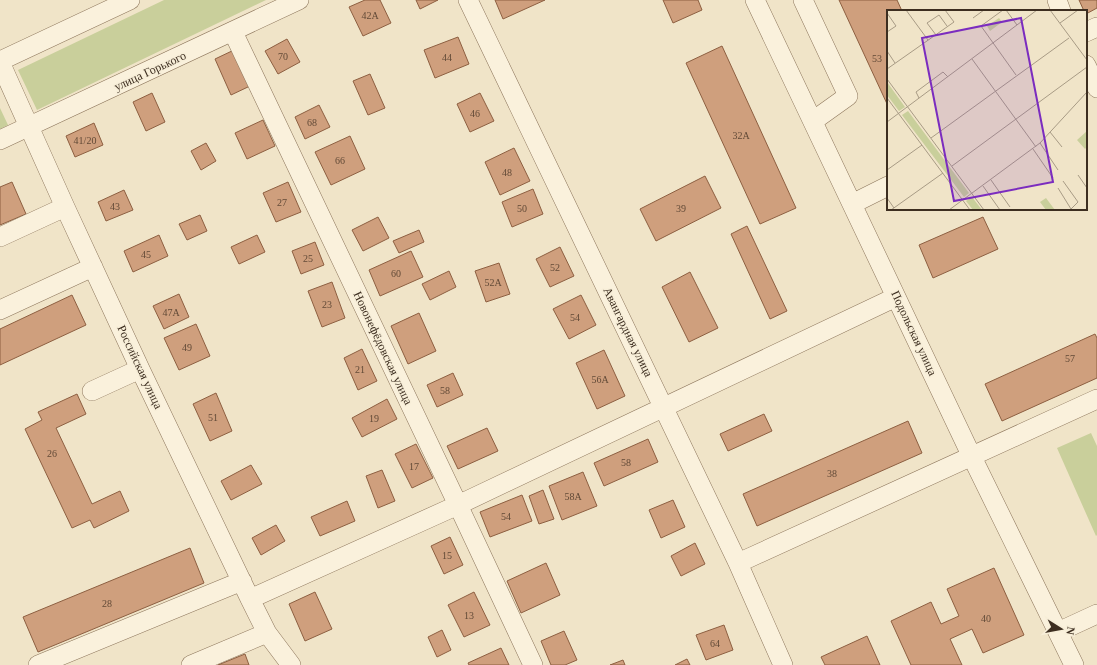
<svg xmlns="http://www.w3.org/2000/svg" width="1097" height="665" viewBox="0 0 1097 665" font-family="'Times New Roman',serif">
<rect width="100%" height="100%" fill="#f0e4c8"/>
<!-- green -->
<path fill="#c9cf9b" d="M 164,0 L 266,0 L 37,110 L 18,70 Z
M 0,108 L 8,125 L 0,129 Z
M 1091,433 L 1097,446 L 1097,535 L 1096,536 L 1057,448 Z"/>
<!-- building -->
<path fill="#cf9f7d" stroke="#8d5f41" d="M 365,0 L 380,0 L 391,23 L 363,36 L 349,7 Z
M 416,0 L 438,0 L 420,9 Z
M 495,0 L 545,0 L 503,19 Z
M 663,0 L 698,0 L 702,10 L 673,23 Z
M 839,0 L 897,0 L 902,11 L 888,11 L 888,106 Z
M 1079,0 L 1097,0 L 1097,8 L 1086,14 L 1086,11 L 1084,11 Z
M 458,37 L 469,64 L 435,78 L 424,50 Z
M 287,39 L 300,62 L 278,74 L 265,51 Z
M 722,46 L 796,208 L 760,224 L 686,63 Z
M 234,50 L 250,86 L 231,95 L 215,59 Z
M 370,74 L 385,108 L 368,115 L 353,81 Z
M 152,93 L 165,122 L 146,131 L 133,102 Z
M 480,93 L 494,121 L 470,132 L 457,104 Z
M 319,105 L 330,127 L 305,139 L 295,117 Z
M 263,120 L 275,146 L 247,159 L 235,133 Z
M 94,123 L 103,145 L 75,157 L 66,136 Z
M 350,136 L 365,169 L 331,185 L 315,152 Z
M 206,143 L 216,161 L 201,170 L 191,151 Z
M 514,148 L 530,181 L 500,195 L 485,162 Z
M 705,176 L 721,208 L 656,241 L 640,209 Z
M 12,182 L 26,214 L 0,225 L 0,187 Z
M 288,182 L 301,212 L 276,222 L 263,193 Z
M 533,189 L 543,214 L 512,227 L 502,202 Z
M 124,190 L 133,210 L 106,221 L 98,202 Z
M 200,215 L 207,231 L 187,240 L 179,224 Z
M 378,217 L 389,238 L 363,251 L 352,230 Z
M 983,217 L 998,249 L 933,278 L 919,245 Z
M 747,226 L 787,311 L 770,319 L 731,234 Z
M 419,230 L 424,242 L 399,253 L 393,241 Z
M 159,235 L 168,256 L 133,272 L 124,251 Z
M 257,235 L 265,252 L 239,264 L 231,247 Z
M 315,242 L 324,265 L 301,274 L 292,251 Z
M 560,247 L 574,276 L 550,287 L 536,259 Z
M 411,251 L 423,277 L 380,296 L 369,270 Z
M 499,263 L 510,294 L 486,302 L 475,271 Z
M 449,271 L 456,287 L 430,300 L 422,284 Z
M 690,272 L 718,328 L 689,342 L 662,287 Z
M 332,282 L 345,318 L 322,327 L 308,291 Z
M 179,294 L 189,317 L 164,329 L 153,306 Z
M 72,295 L 86,325 L 0,365 L 0,329 Z
M 581,295 L 596,325 L 569,339 L 553,309 Z
M 419,313 L 436,351 L 408,364 L 391,326 Z
M 196,324 L 210,356 L 179,370 L 164,338 Z
M 1095,334 L 1097,338 L 1097,378 L 1002,421 L 985,384 Z
M 362,349 L 377,381 L 358,390 L 344,358 Z
M 604,350 L 625,396 L 597,409 L 576,363 Z
M 453,373 L 463,395 L 437,407 L 427,385 Z
M 216,393 L 232,431 L 210,441 L 193,404 Z
M 77,394 L 86,414 L 56,428 L 92,504 L 120,491 L 129,511 L 94,528 L 90,520 L 72,528 L 25,429 L 42,420 L 38,412 Z
M 387,399 L 397,419 L 362,437 L 352,418 Z
M 764,414 L 772,431 L 728,451 L 720,434 Z
M 908,421 L 922,453 L 757,526 L 743,494 Z
M 487,428 L 498,451 L 458,469 L 447,446 Z
M 648,439 L 658,462 L 604,486 L 594,463 Z
M 416,444 L 433,478 L 412,488 L 395,454 Z
M 251,465 L 262,484 L 231,500 L 221,481 Z
M 382,470 L 395,501 L 378,508 L 366,476 Z
M 583,472 L 597,506 L 562,520 L 549,486 Z
M 543,490 L 554,519 L 539,524 L 529,496 Z
M 522,495 L 532,521 L 490,537 L 480,512 Z
M 673,500 L 685,527 L 661,538 L 649,510 Z
M 347,501 L 355,521 L 320,536 L 311,517 Z
M 276,525 L 285,541 L 261,555 L 252,538 Z
M 450,537 L 463,565 L 444,574 L 431,546 Z
M 695,543 L 705,564 L 681,576 L 671,556 Z
M 190,548 L 204,583 L 38,652 L 23,617 Z
M 546,563 L 560,595 L 521,613 L 507,581 Z
M 994,568 L 1024,635 L 983,653 L 972,629 L 950,639 L 962,665 L 911,665 L 891,621 L 931,602 L 941,624 L 959,616 L 947,589 Z
M 315,592 L 332,629 L 305,641 L 289,604 Z
M 474,592 L 490,625 L 464,637 L 448,605 Z
M 724,625 L 733,650 L 706,660 L 696,635 Z
M 442,630 L 451,650 L 437,657 L 428,637 Z
M 564,631 L 577,660 L 565,665 L 551,665 L 541,641 Z
M 867,636 L 880,665 L 825,665 L 821,657 Z
M 501,648 L 509,665 L 469,665 L 468,663 Z
M 245,654 L 249,665 L 218,665 Z
M 687,659 L 690,665 L 675,665 Z
M 623,660 L 625,665 L 610,665 Z"/>
<g fill="none" stroke-linecap="round" stroke-linejoin="round">
<!-- minor casing -->
<g stroke="#8d765c" stroke-width="20">
<path id="minor" d="M 468,0 L 738,563 L 783,665
M 755,0 L 972,457 L 1074,665
M 803,0 L 848,96 L 813,121
M 1057,0 L 1061,11
M 233,32 L 458,505 L 533,665
M 1086,32 L 1097,27
M 0,61 L 130,0
M 0,62 L 65,207 L 140,369 L 250,599 L 267,633 L 291,665
M 1086,65 L 1097,88
M 0,140 L 299,0
M 852,204 L 888,186
M 0,237 L 65,207
M 0,310 L 93,267
M 92,391 L 140,369
M 738,563 L 1097,399
M 250,599 L 458,505 L 896,297
M 1058,632 L 1097,614
M 38,665 L 242,581
M 191,665 L 267,633"/>
</g>
<!-- minor -->
<use href="#minor" stroke="#faf1dc" stroke-width="19"/>
</g>
<g text-anchor="middle" stroke-width="3" stroke-linejoin="round" paint-order="stroke">
<!-- number labels -->
<g font-size="10" fill="#624a37">
<text x="370" y="19">42А</text>
<text x="283" y="60">70</text>
<text x="447" y="61">44</text>
<text x="877" y="62">53</text>
<text x="475" y="117">46</text>
<text x="312" y="126">68</text>
<text x="741" y="139">32А</text>
<text x="85" y="144">41/20</text>
<text x="340" y="164">66</text>
<text x="507" y="176">48</text>
<text x="282" y="206">27</text>
<text x="115" y="210">43</text>
<text x="522" y="212">50</text>
<text x="681" y="212">39</text>
<text x="146" y="258">45</text>
<text x="308" y="262">25</text>
<text x="555" y="271">52</text>
<text x="396" y="277">60</text>
<text x="493" y="286">52А</text>
<text x="327" y="308">23</text>
<text x="171" y="316">47А</text>
<text x="575" y="321">54</text>
<text x="187" y="351">49</text>
<text x="1070" y="362">57</text>
<text x="360" y="373">21</text>
<text x="600" y="383">56А</text>
<text x="445" y="394">58</text>
<text x="213" y="421">51</text>
<text x="374" y="422">19</text>
<text x="52" y="457">26</text>
<text x="626" y="466">58</text>
<text x="414" y="470">17</text>
<text x="832" y="477">38</text>
<text x="573" y="500">58А</text>
<text x="506" y="520">54</text>
<text x="447" y="559">15</text>
<text x="107" y="607">28</text>
<text x="469" y="619">13</text>
<text x="986" y="622">40</text>
<text x="715" y="647">64</text>
</g>
<!-- street labels -->
<g font-size="12" fill="#3d2e20" stroke="#f7eed8">
<text transform="translate(150 71) rotate(-25)" y="4">улица Горького</text>
<text transform="translate(628 332) rotate(64)" y="4">Авангардная улица</text>
<text transform="translate(914 333) rotate(65)" y="4">Подольская улица</text>
<text transform="translate(383 348) rotate(65)" y="4">Новонефёдовская улица</text>
<text transform="translate(140 367) rotate(65)" y="4">Российская улица</text>
</g>
</g>
<!-- overview -->
<g transform="translate(887 10)">
<rect width="200" height="200" fill="#f0e4c8"/>
<path d="M 112,8 L 115,12 L 103,21 L 100,16 ZM 0,72 L 18,97 L 12,101 L 0,85 ZM 21,101 L 82,183 L 77,187 L 15,105 ZM 200,121 L 200,137 L 198,139 L 190,130 ZM 85,187 L 95,200 L 86,200 L 79,191 ZM 159,188 L 168,200 L 159,200 L 153,192 Z" fill="#c9cf9b"/>
<path fill="none" stroke="#a89b85" stroke-width="1" d="M 19,0 L 41,30M 116,0 L 94,16 L 129,65M 119,0 L 130,15M 163,0 L 200,50M 0,3 L 9,16 L 0,22M 86,8 L 97,0M 173,13 L 191,0M 49,25 L 40,13 L 52,5 L 60,16M 0,41 L 8,53M 85,49 L 149,137M 0,59 L 67,12 L 58,0M 0,69 L 97,200M 0,88 L 83,200M 32,88 L 29,82 L 56,62 L 61,67M 0,112 L 150,0M 163,122 L 175,137M 44,128 L 182,28M 153,133 L 171,160M 146,139 L 166,168M 65,156 L 200,57M 0,160 L 35,135M 191,165 L 200,178M 104,170 L 123,197M 176,171 L 191,192 L 183,200M 96,176 L 113,200M 171,178 L 184,199M 0,188 L 7,198M 4,200 L 56,163M 62,200 L 153,133 L 200,82"/>
<path fill="#7b2cbf" fill-opacity="0.15" stroke="#7b2cbf" stroke-width="2" d="M 134,8 L 166,172 L 67,191 L 35,28 Z"/>
<rect width="200" height="200" fill="none" stroke="#3d2e20" stroke-width="2"/>
</g>
<!-- north arrow -->
<g transform="translate(1061 629) rotate(101)" stroke="#f7eed8" stroke-width="3" paint-order="stroke">
<path d="M0-3L7 15L0 10L-7 15Z" fill="#3d2e20"/>
<text y="-6" font-size="11" font-weight="bold" text-anchor="middle" fill="#3d2e20">N</text>
</g>
</svg>
